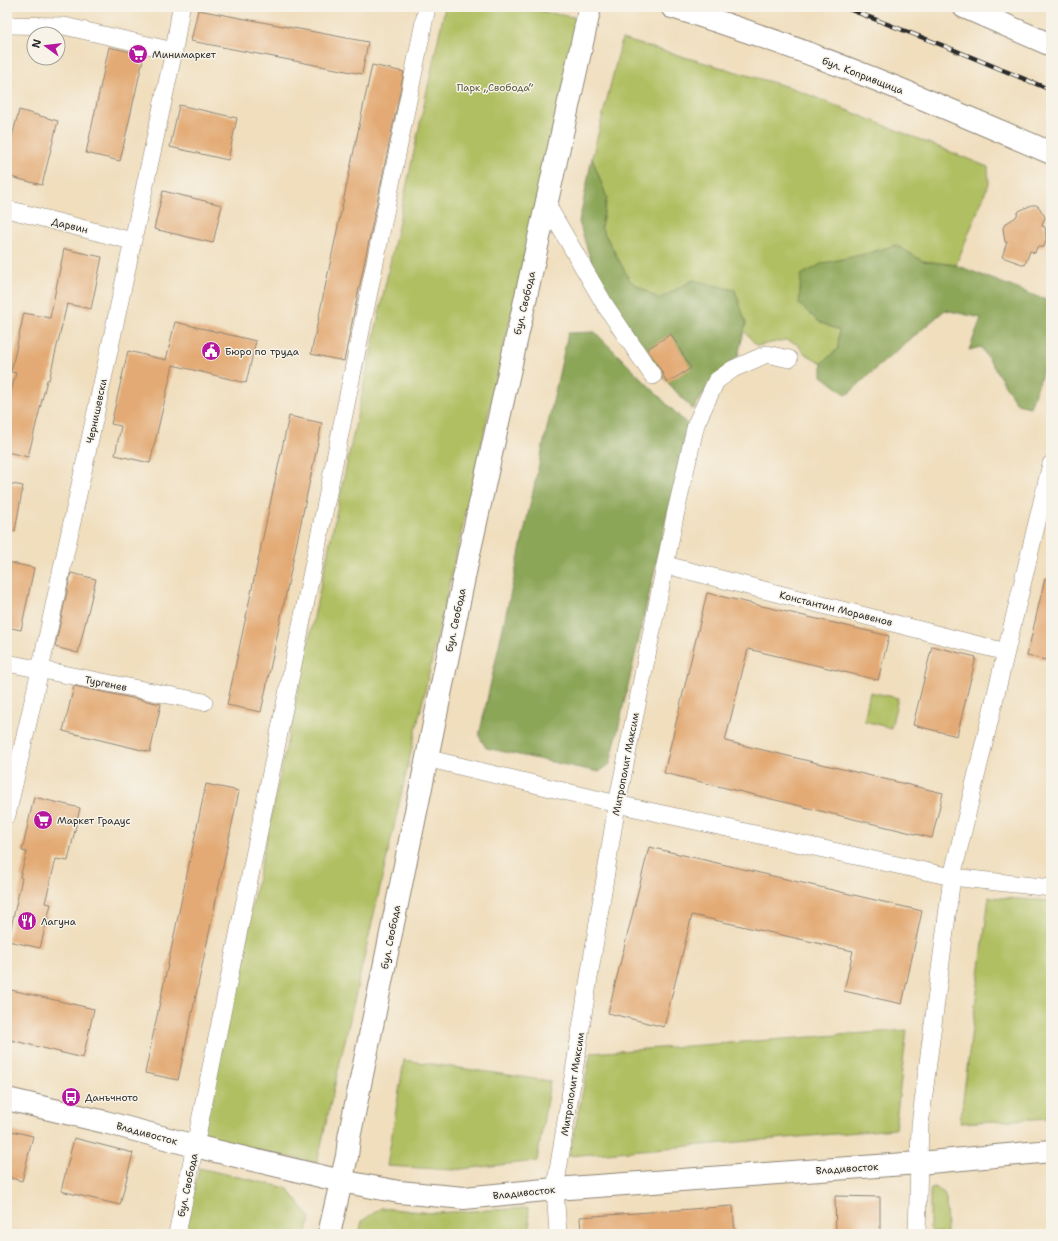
<svg xmlns="http://www.w3.org/2000/svg" width="1058" height="1241" viewBox="0 0 1058 1241" font-family="'Shantell Sans',sans-serif">
<rect width="100%" height="100%" fill="#f7f3e8"/>
<filter id="ink" filterUnits="userSpaceOnUse"><feTurbulence type="fractalNoise" baseFrequency=".025" numOctaves="2"/><feDisplacementMap in="SourceGraphic" scale="8" xChannelSelector="R" yChannelSelector="G"/><feConvolveMatrix kernelMatrix="1 2 1 2 8 2 1 2 1" color-interpolation-filters="sRGB"/></filter>
<filter id="wash" filterUnits="userSpaceOnUse"><feTurbulence type="fractalNoise" baseFrequency=".012" numOctaves="4" result="noise"/><feDisplacementMap in="SourceGraphic" scale="16" xChannelSelector="R" yChannelSelector="G"/><feGaussianBlur stdDeviation="0.9" result="paint"/><feColorMatrix in="noise" values="0 0 0 0 0 0 0 0 0 0 0 0 0 0 0 0 0 1.4 0 .05"/><feComposite in="paint" operator="in"/></filter>
<g filter="url(#wash)">
<rect width="100%" height="100%" fill="#f0debd"/>
<!-- green -->
<path fill="#b0bf62" stroke="#6e7546" d="M 445,7 L 516,7 L 579,18 L 317,1163 L 202,1138 Z
M 622,39 L 792,88 L 988,167 L 989,183 L 956,265 L 923,261 L 896,245 L 865,254 L 819,322 L 839,330 L 838,349 L 822,363 L 804,353 L 797,344 L 785,340 L 757,346 L 744,331 L 746,323 L 693,280 L 659,300 L 630,281 L 601,227 L 607,198 L 592,158 Z
M 870,692 L 898,698 L 891,728 L 864,721 Z
M 989,897 L 1051,901 L 1051,1118 L 960,1123 Z
M 907,1030 L 895,1129 L 569,1156 L 591,1053 Z
M 404,1060 L 550,1081 L 537,1161 L 453,1170 L 387,1166 Z
M 199,1168 L 287,1188 L 310,1217 L 307,1234 L 185,1234 Z
M 935,1187 L 944,1193 L 946,1199 L 947,1234 L 933,1233 L 930,1228 L 930,1193 L 931,1188 Z
M 381,1208 L 433,1213 L 528,1208 L 531,1234 L 359,1234 L 362,1221 Z"/>
<!-- forest -->
<path fill="#8ca658" stroke="#5c6842" d="M 592,158 L 607,198 L 601,227 L 630,281 L 659,299 L 693,280 L 735,290 L 746,323 L 738,356 L 715,377 L 693,410 L 658,372 L 595,274 L 579,222 Z
M 896,245 L 923,261 L 956,265 L 1051,302 L 1051,350 L 1030,407 L 1017,404 L 981,347 L 969,350 L 981,318 L 945,310 L 880,365 L 847,395 L 822,376 L 822,363 L 838,349 L 839,330 L 819,322 L 799,304 L 801,275 L 823,263 L 865,254 Z
M 595,332 L 688,425 L 610,764 L 599,772 L 486,748 L 479,736 L 568,333 Z"/>
<g id="blocks">
<!-- building -->
<path fill="#e3aa74" d="M 198,10 L 368,42 L 362,74 L 191,41 Z
M 109,47 L 144,55 L 120,161 L 86,153 Z
M 372,65 L 404,72 L 344,361 L 311,354 Z
M 179,105 L 237,118 L 228,160 L 170,147 Z
M 19,110 L 58,121 L 42,185 L 7,176 L 7,156 Z
M 163,191 L 222,205 L 213,243 L 154,229 Z
M 1032,205 L 1036,205 L 1039,207 L 1045,217 L 1042,226 L 1045,227 L 1046,240 L 1044,247 L 1037,247 L 1035,253 L 1030,251 L 1025,265 L 1002,257 L 1007,242 L 1005,242 L 1003,228 L 1005,224 L 1016,217 L 1019,211 Z
M 64,249 L 102,257 L 91,309 L 67,304 L 49,380 L 47,380 L 28,457 L 7,452 L 7,407 L 16,373 L 11,372 L 24,313 L 50,318 Z
M 175,322 L 256,341 L 246,383 L 173,365 L 150,463 L 115,455 L 121,426 L 111,424 L 128,351 L 166,360 Z
M 671,334 L 691,368 L 667,383 L 661,370 L 647,349 Z
M 289,416 L 322,423 L 261,712 L 227,705 Z
M 7,483 L 23,486 L 15,531 L 7,531 Z
M 7,562 L 34,568 L 21,630 L 7,627 Z
M 71,573 L 96,579 L 78,653 L 55,647 Z
M 1045,578 L 1051,579 L 1051,661 L 1027,656 Z
M 707,593 L 889,636 L 878,680 L 748,649 L 725,741 L 943,793 L 932,838 L 664,773 Z
M 932,646 L 976,657 L 957,736 L 913,725 Z
M 74,686 L 161,704 L 150,752 L 63,731 Z
M 206,784 L 239,791 L 178,1080 L 145,1073 Z
M 34,797 L 80,808 L 68,861 L 56,859 L 45,903 L 51,904 L 40,948 L 8,941 L 22,878 L 20,877 L 27,852 L 22,851 Z
M 649,847 L 922,911 L 902,1004 L 844,991 L 853,951 L 692,915 L 664,1027 L 608,1013 Z
M 7,989 L 94,1009 L 83,1058 L 7,1039 Z
M 7,1130 L 33,1136 L 22,1181 L 7,1177 Z
M 74,1138 L 133,1153 L 120,1205 L 61,1191 Z
M 835,1196 L 880,1197 L 880,1234 L 836,1234 Z
M 733,1206 L 735,1234 L 581,1234 L 580,1217 Z"/>
</g>
</g>
<g filter="url(#ink)">
<use href="#blocks" fill-opacity="0" stroke="#8e8474" stroke-width="1"/>
<g fill="none" stroke-linecap="round" stroke-linejoin="round">
<!-- street casing -->
<g stroke="#8e8474" stroke-width="18">
<path id="street" d="M 7,25 L 64,26 L 174,51
M 546,203 L 605,305 L 653,376
M 7,209 L 132,241
M 666,565 L 1006,652
M 7,663 L 204,702
M 426,758 L 617,804 L 952,877 L 1051,888
M 7,815 L 40,670 L 174,51 L 181,7
M 177,1234 L 427,7
M 558,1234 L 555,1189 L 617,804 L 675,516 L 696,424 L 716,381 L 733,369 L 767,354 L 789,359
M 917,1234 L 920,1125 L 952,877 L 1051,464"/>
</g>
<!-- secondary casing -->
<g stroke="#8e8474" stroke-width="24">
<path id="secondary" d="M 672,7 C 801,46 926,99 1051,153
M 964,7 L 1051,45
M 7,1099 L 105,1122 L 195,1146 L 341,1181 L 399,1192 L 464,1198 L 555,1189 L 919,1163 L 1051,1151
M 329,1234 L 347,1156 L 349,1138 L 468,558 L 590,7"/>
</g>
<!-- street -->
<use href="#street" stroke="#fff" stroke-width="17"/>
<!-- secondary -->
<use href="#secondary" stroke="#fff" stroke-width="22"/>
<!-- rail casing -->
<g stroke="#2b2b2b" stroke-width="4.5">
<path id="rail" d="M 843,7 L 947,47 L 1051,90"/>
</g>
<!-- rail -->
<use href="#rail" stroke="#f7f3e8" stroke-width="3" stroke-dasharray="9" stroke-linecap="butt"/>
</g>
</g>
<!-- icons -->
<defs>
<g id="supermarket-disc" transform="scale(1)"><circle r="9.5" fill="#b5179e" stroke="#f7f3e8"/><path d="M-6-5.5h2.5l.6 2H6L4.5 2H-2.5L-4.4-4H-6ZM-1.5 3.2a1.3 1.3 0 1 0 .1 0ZM3 3.2a1.3 1.3 0 1 0 .1 0Z" fill="#fff"/></g>
<g id="civic-disc" transform="scale(1)"><circle r="9.5" fill="#b5179e" stroke="#f7f3e8"/><path d="M-.6-6.5H3V-4.5H.6V-3L4-1V1h2V6H-6V1h2V-1L-.6-3ZM-1.2 2.5V6h2.4V2.5Z" fill="#fff"/></g>
<g id="restaurant-disc" transform="scale(1)"><circle r="9.5" fill="#b5179e" stroke="#f7f3e8"/><path d="M-5-6h1v4h1v-4h1v4h1v-4h1v5L-1.5 .5V6h-2V.5L-5-1ZM5-6V6H3V1.5H1.5Q1.5-4 5-6Z" fill="#fff"/></g>
<g id="bus-disc" transform="scale(1)"><circle r="9.5" fill="#b5179e" stroke="#f7f3e8"/><path d="M-5-6H5V4H4V6H2V4H-2V6H-4V4H-5ZM-3.5-4V0h7V-4ZM-3.5 1.2v1.5H-2V1.2ZM2 1.2v1.5H3.5V1.2Z" fill="#fff"/></g>
</defs>
<g fill-rule="evenodd">
<use href="#supermarket-disc" x="138" y="54"/>
<use href="#civic-disc" x="211" y="351"/>
<use href="#supermarket-disc" x="43" y="820"/>
<use href="#restaurant-disc" x="27" y="921"/>
<use href="#bus-disc" x="71" y="1097"/>
</g>
<g text-anchor="middle" stroke-width="3" stroke-linejoin="round" paint-order="stroke">
<!-- poi labels -->
<g font-size="10" fill="#2b2b2b" stroke="#f7f3e8" text-anchor="start">
<text x="152" y="58">Минимаркет</text>
<text x="225" y="355">Бюро по труда</text>
<text x="57" y="824">Маркет Градус</text>
<text x="41" y="925">Лагуна</text>
<text x="85" y="1101">Данъчното</text>
</g>
<!-- street labels -->
<g font-size="10" fill="#2b2b2b" stroke="#f7f3e8">
<text transform="translate(863 75) rotate(21)" y="4">бул. Копривщица</text>
<text transform="translate(70 225) rotate(14)" y="4">Дарвин</text>
<text transform="translate(524 303) rotate(-77)" y="4">бул. Свобода</text>
<text transform="translate(96 411) rotate(-78)" y="4">Чернишевски</text>
<text transform="translate(836 608) rotate(14)" y="4">Константин Моравенов</text>
<text transform="translate(455 620) rotate(-78)" y="4">бул. Свобода</text>
<text transform="translate(106 683) rotate(11)" y="4">Тургенев</text>
<text transform="translate(625 764) rotate(-79)" y="4">Митрополит Максим</text>
<text transform="translate(390 937) rotate(-79)" y="4">бул. Свобода</text>
<text transform="translate(572 1084) rotate(-81)" y="4">Митрополит Максим</text>
<text transform="translate(147 1133) rotate(15)" y="4">Владивосток</text>
<text transform="translate(847 1168) rotate(-4)" y="4">Владивосток</text>
<text transform="translate(187 1185) rotate(-78)" y="4">бул. Свобода</text>
<text transform="translate(524 1192) rotate(-6)" y="4">Владивосток</text>
</g>
<!-- park labels -->
<g font-size="10" fill="#53573c" stroke="#f7f3e8">
<text x="495" y="91">Парк „Свобода“</text>
</g>
</g>
<!-- margin -->
<rect width="1058" height="1241" fill="none" stroke="#f7f3e8" stroke-width="24"/>
<!-- north arrow -->
<g transform="translate(46 46) rotate(285)"><circle r="19" fill="#f7f3e8" stroke="#a5a39c"/>
<path d="M0-3L7 15L0 10L-7 15Z" fill="#b5179e"/>
<text y="-6" font-size="11" font-weight="bold" text-anchor="middle" fill="#2b2b2b">N</text>
</g>
</svg>
